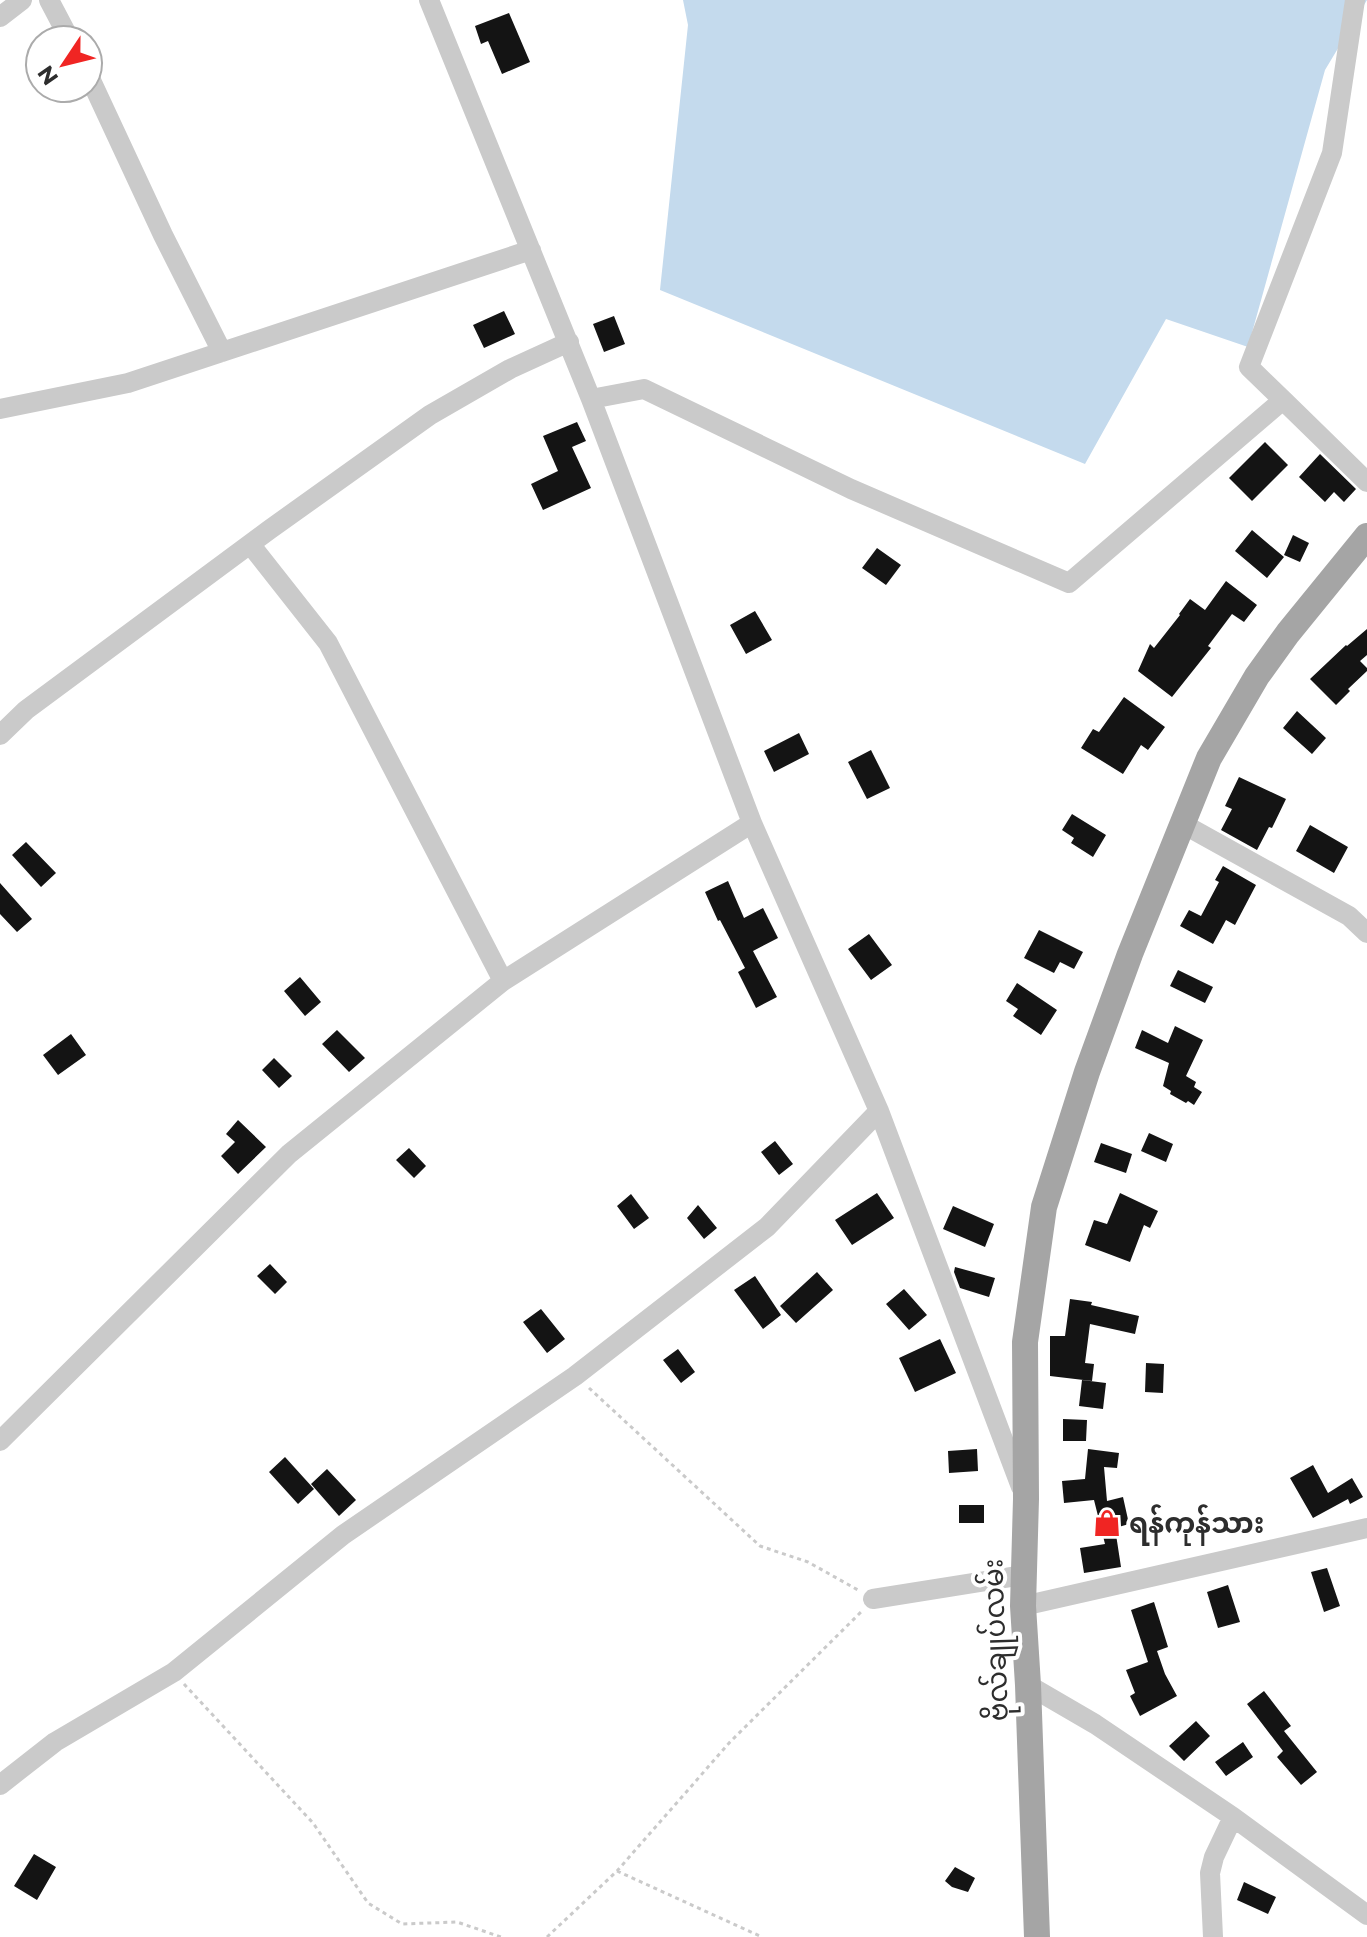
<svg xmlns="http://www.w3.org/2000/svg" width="1367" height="1937" viewBox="0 0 1367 1937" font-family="Montserrat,'Noto Sans Myanmar',sans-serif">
<rect width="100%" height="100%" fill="#fff"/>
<!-- water -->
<path fill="#c4daed" d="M 683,0 L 1367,0 L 1325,70 L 1248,347 L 1166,319 L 1085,464 L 660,290 L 688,25 Z"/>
<!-- building -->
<path fill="#141414" d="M 509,13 L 530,62 L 502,74 L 488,41 L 481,44 L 475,26 Z
M 504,311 L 515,334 L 484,348 L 473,325 Z
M 614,316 L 625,344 L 604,352 L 593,324 Z
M 577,422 L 586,441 L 572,447 L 591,488 L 543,510 L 531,484 L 558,471 L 543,436 Z
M 1265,442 L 1288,465 L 1252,501 L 1229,478 Z
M 1320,454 L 1356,489 L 1344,502 L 1334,492 L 1325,502 L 1299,477 Z
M 1252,530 L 1284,557 L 1267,578 L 1235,551 Z
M 1293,535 L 1309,543 L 1300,562 L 1284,555 Z
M 877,548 L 901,565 L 886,585 L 862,568 Z
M 1226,581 L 1257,605 L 1244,622 L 1232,614 L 1208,646 L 1211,648 L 1172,697 L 1138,671 L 1150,644 L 1154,648 L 1180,615 L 1179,614 L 1190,599 L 1205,610 Z
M 755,611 L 772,640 L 746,654 L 730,625 Z
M 1367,629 L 1367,655 L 1360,661 L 1367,668 L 1367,671 L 1348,689 L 1350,691 L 1336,705 L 1310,679 L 1346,645 L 1347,646 Z
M 1124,697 L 1165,727 L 1148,750 L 1141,745 L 1123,774 L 1081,748 L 1093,729 L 1099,732 Z
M 1297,711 L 1326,738 L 1312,754 L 1283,728 Z
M 799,733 L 809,754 L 774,772 L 764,751 Z
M 871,750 L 890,788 L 867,799 L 848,762 Z
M 1239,777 L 1286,799 L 1272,828 L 1269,827 L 1257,850 L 1221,830 L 1232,809 L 1225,806 Z
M 1072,814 L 1106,835 L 1093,857 L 1071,843 L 1074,838 L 1062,830 Z
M 1310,825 L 1348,847 L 1334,873 L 1296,851 Z
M 26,842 L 56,873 L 41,887 L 12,855 Z
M 1223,866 L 1256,885 L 1235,925 L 1226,920 L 1213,944 L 1180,926 L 1189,910 L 1201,916 L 1219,882 L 1215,880 Z
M 728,881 L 744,918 L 763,908 L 778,938 L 753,951 L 777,997 L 756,1008 L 738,972 L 745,968 L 720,920 L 718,921 L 705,892 Z
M 0,883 L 32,919 L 17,932 L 0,914 Z
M 1039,930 L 1083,952 L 1074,969 L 1060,962 L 1054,973 L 1024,958 Z
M 869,934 L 892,965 L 871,980 L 848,949 Z
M 1178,970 L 1213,987 L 1205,1003 L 1170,986 Z
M 300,977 L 321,1002 L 305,1016 L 284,991 Z
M 1017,983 L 1057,1010 L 1041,1035 L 1013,1016 L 1018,1009 L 1006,1001 Z
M 1175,1026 L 1203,1040 L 1186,1076 L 1196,1082 L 1194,1087 L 1202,1092 L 1194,1105 L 1188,1101 L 1186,1103 L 1170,1094 L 1171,1091 L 1163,1086 L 1169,1063 L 1135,1048 L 1142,1030 L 1168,1043 Z
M 337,1030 L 365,1058 L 349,1072 L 322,1044 Z
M 71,1034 L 86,1055 L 58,1075 L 43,1055 Z
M 274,1058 L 292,1076 L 279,1088 L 262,1070 Z
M 238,1120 L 266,1147 L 238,1174 L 221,1156 L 235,1142 L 226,1134 Z
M 1149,1133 L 1173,1144 L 1166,1162 L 1141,1151 Z
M 775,1141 L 793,1164 L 779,1175 L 761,1152 Z
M 1101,1143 L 1132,1154 L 1126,1173 L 1094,1162 Z
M 409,1148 L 426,1166 L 414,1178 L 396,1160 Z
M 877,1193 L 894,1218 L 852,1245 L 835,1220 Z
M 1120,1193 L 1158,1211 L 1150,1228 L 1144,1225 L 1130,1262 L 1085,1245 L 1094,1220 L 1107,1224 Z
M 631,1194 L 649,1218 L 634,1229 L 617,1206 Z
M 698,1205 L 717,1228 L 704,1239 L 687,1218 Z
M 953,1206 L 994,1224 L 985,1247 L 943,1229 Z
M 270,1264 L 287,1282 L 275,1294 L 257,1276 Z
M 955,1267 L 995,1278 L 989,1297 L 960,1288 L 954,1272 Z
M 817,1272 L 833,1290 L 796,1323 L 780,1306 Z
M 755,1276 L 781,1315 L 763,1329 L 734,1290 Z
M 904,1289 L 927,1315 L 909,1330 L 886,1304 Z
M 1070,1299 L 1092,1302 L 1091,1305 L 1139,1316 L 1135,1334 L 1090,1324 L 1085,1363 L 1094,1364 L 1092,1381 L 1050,1376 L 1050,1336 L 1065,1336 Z
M 541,1309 L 565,1339 L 547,1353 L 523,1322 Z
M 940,1339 L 956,1373 L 915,1392 L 899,1358 Z
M 678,1349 L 695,1372 L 681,1383 L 663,1360 Z
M 1146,1363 L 1164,1364 L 1163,1393 L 1145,1392 Z
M 1082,1380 L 1106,1383 L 1103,1409 L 1079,1406 Z
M 1063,1419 L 1087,1420 L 1086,1441 L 1063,1441 Z
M 977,1449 L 978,1471 L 949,1473 L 948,1451 Z
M 1088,1449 L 1119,1453 L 1117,1468 L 1104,1467 L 1107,1501 L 1123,1497 L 1129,1524 L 1115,1528 L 1121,1567 L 1084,1573 L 1080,1548 L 1105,1544 L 1094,1500 L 1064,1503 L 1062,1481 L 1085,1479 Z
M 285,1457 L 314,1489 L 298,1504 L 269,1472 Z
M 1313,1465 L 1328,1493 L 1352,1478 L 1363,1497 L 1350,1504 L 1348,1499 L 1313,1518 L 1290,1478 Z
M 327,1469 L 356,1500 L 339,1516 L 311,1484 Z
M 959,1505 L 984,1505 L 984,1523 L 959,1523 Z
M 1327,1568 L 1340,1606 L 1324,1612 L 1311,1572 Z
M 1228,1585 L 1240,1622 L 1218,1628 L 1207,1592 Z
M 1154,1602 L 1168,1647 L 1157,1651 L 1165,1674 L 1177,1696 L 1140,1716 L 1130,1696 L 1135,1693 L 1126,1670 L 1148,1662 L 1131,1610 Z
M 1264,1691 L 1291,1726 L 1284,1731 L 1317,1772 L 1301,1785 L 1277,1757 L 1283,1751 L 1247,1704 Z
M 1196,1721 L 1210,1736 L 1184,1761 L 1169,1746 Z
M 1243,1742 L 1253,1757 L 1226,1776 L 1215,1762 Z
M 34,1854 L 56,1867 L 37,1900 L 14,1886 Z
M 955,1867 L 975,1878 L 968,1892 L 952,1887 L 945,1881 Z
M 1244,1882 L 1276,1897 L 1268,1914 L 1237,1900 Z"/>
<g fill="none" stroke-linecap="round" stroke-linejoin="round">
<!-- path -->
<path stroke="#cacaca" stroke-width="3" stroke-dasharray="4 4" stroke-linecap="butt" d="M 589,1388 L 760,1546 L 808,1562 L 858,1590
M 184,1684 L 313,1823 L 368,1903 L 402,1924 L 457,1922 L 501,1937
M 617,1871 L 762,1937
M 547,1937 L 617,1871 L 730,1742 L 861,1612"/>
<!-- minor -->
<path stroke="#cacaca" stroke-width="20" d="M 49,0 L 70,40
M 429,0 L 591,399 L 752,823 L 879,1111 L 1021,1487
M 0,17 L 22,0
M 88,74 L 163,235 L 222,352
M 591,399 L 644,389 L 851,489 L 1069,583 L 1283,400 L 1249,367 L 1332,153 L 1355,0
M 1283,400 L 1367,482
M 0,409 L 128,383 L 531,250
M 250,544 L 328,643 L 503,981
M 0,735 L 26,710 L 269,530 L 430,415 L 510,369 L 569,342
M 1183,824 L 1349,916 L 1367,933
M 0,1441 L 289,1154 L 503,981 L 752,823
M 873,1599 L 1024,1575
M 1023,1606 L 1367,1528
M 1028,1685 L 1095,1724 L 1233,1817 L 1367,1915
M 0,1785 L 55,1742 L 174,1672 L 343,1535 L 575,1376 L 767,1227 L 879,1111
M 1213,1937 L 1210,1873 L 1214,1857 L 1233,1817"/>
<!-- major -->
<path stroke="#a5a5a5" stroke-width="26" d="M 1037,1937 L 1028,1685 L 1023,1606 L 1026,1499 L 1025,1342 L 1044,1207 L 1087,1072 L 1130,954 L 1209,758 L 1257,676 L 1288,633 L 1367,536"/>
</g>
<!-- icons -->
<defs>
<g id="shop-bare" transform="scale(2.16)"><path d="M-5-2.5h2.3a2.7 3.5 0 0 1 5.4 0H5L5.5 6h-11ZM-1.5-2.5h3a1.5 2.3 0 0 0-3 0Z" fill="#f02523" stroke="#fff" stroke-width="2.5" paint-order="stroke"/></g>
</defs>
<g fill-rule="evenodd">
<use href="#shop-bare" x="1107" y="1523"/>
</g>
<g text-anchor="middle" stroke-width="8" stroke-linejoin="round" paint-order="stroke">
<!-- poi labels -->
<g font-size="28" font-weight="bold" fill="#2d2d2d" stroke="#fff" text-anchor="start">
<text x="1129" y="1533">ရန်ကုန်သား</text>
</g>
<!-- street labels -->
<g font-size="28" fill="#2d2d2d" stroke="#fff">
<text transform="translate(995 1640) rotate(-92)" y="10">ဗိုလ်ချုပ်လမ်း</text>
</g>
</g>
<!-- north arrow -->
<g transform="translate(64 64) rotate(235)"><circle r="38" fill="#ffffff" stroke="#ababab" stroke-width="2"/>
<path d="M0-6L14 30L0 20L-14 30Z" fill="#f02523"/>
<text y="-12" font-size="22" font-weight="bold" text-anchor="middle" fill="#2d2d2d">N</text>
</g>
</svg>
